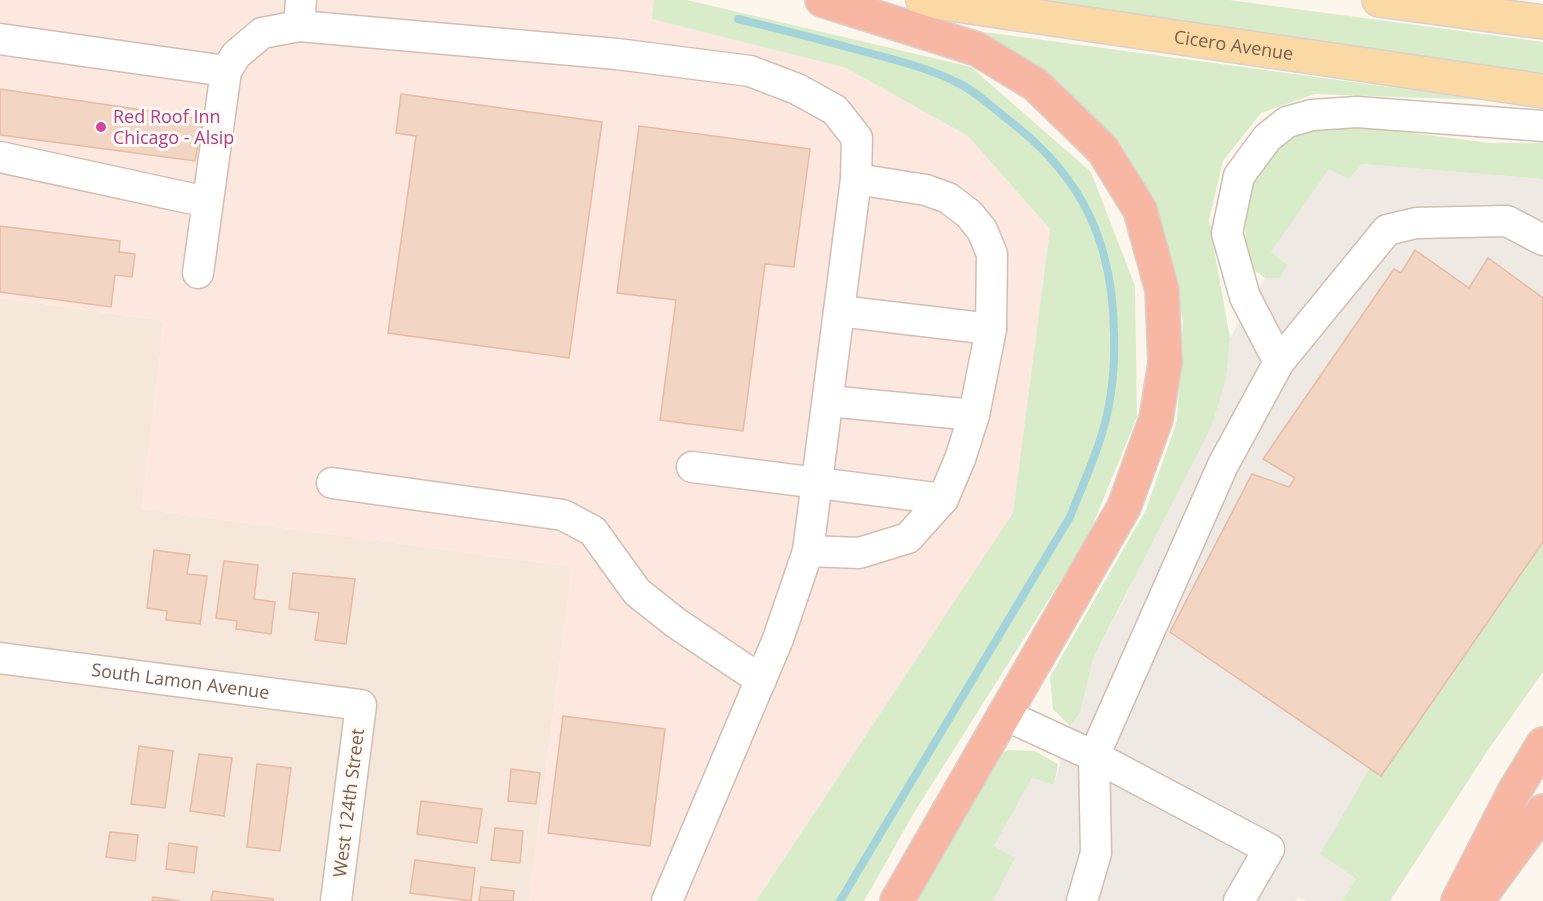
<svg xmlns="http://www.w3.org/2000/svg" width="1543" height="901" viewBox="0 0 1543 901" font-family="'Open Sans',sans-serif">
<rect width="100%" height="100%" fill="#fdf6ec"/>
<!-- residential -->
<path fill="#f5e8da" d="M 0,298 L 164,321 L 142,509 L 572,567 L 529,901 L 0,901 Z"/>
<!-- commercial -->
<path fill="#fde8e0" d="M 0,0 L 654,0 L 652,19 L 846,68 L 968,136 L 1050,229 L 1013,513 L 756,901 L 529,901 L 572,567 L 141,509 L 164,321 L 0,298 Z"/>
<!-- industrial -->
<path fill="#efe9e4" d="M 1362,164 L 1543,179 L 1543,542 L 1320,854 L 1356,879 L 1342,901 L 1307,901 L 1298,897 L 1295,901 L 993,901 L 1015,858 L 994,846 L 1032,778 L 1054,785 L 1070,726 L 1080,713 L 1093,659 L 1125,598 L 1226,380 L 1230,338 L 1265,278 L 1280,278 L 1271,252 L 1329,168 L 1349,179 Z"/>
<!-- green -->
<path fill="#d8ecc9" d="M 654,0 L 687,0 L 971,67 L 1091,172 L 1135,286 L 1137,417 L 1087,539 L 915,811 L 864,901 L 756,901 L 1013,513 L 1050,229 L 968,136 L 846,68 L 652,19 Z
M 1039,0 L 1229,0 L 1543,42 L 1543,78 Z
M 984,32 L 1486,100 L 1315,94 L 1261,113 L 1223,161 L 1209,220 L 1230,338 L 1226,380 L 1211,427 L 1093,659 L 1080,713 L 1070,726 L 1053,709 L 1050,677 L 1146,510 L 1177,421 L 1183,321 L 1163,229 L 1123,147 L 1058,82 Z
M 1348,125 L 1490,143 L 1543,143 L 1543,179 L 1362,164 L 1349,179 L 1329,169 L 1271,252 L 1287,265 L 1280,278 L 1265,278 L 1248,266 L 1244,211 L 1253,176 L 1277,148 L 1306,127 Z
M 1543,542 L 1543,672 L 1490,747 L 1390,901 L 1342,901 L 1356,879 L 1320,854 L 1370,768 Z
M 1008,750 L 1034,751 L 1058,764 L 1054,785 L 1032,778 L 994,846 L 1015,858 L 993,901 L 913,901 L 993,759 Z"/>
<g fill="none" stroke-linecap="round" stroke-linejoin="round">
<!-- stream -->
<path stroke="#a5d3da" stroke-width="8" d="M 738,19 C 779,29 821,40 862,51 C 894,60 926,67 956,82 C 976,91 994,109 1011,122 C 1083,178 1113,243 1114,334 C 1115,361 1113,388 1107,415 C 1099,450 1083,484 1070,517 L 840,901"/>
</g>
<!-- building -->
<path fill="#f3d5c3" stroke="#e6bba3" stroke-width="1.5" d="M 0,89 L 203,119 L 195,161 L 0,135 Z
M 401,94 L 602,122 L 569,358 L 388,333 L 416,136 L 396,133 Z
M 639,126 L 810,149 L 794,267 L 765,264 L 743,431 L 660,420 L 676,300 L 617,293 Z
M 0,226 L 120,241 L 119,252 L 135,254 L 132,277 L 115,275 L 111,307 L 0,292 Z
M 1415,250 L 1469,288 L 1488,258 L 1543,298 L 1543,542 L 1381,776 L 1170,632 L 1252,474 L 1289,487 L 1295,478 L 1263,459 L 1394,269 L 1401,273 Z
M 154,550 L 190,555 L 187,574 L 207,576 L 200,624 L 166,620 L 167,611 L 147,608 Z
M 224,561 L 258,565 L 254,599 L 275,602 L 271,634 L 236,629 L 237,621 L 216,618 Z
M 293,573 L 355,579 L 346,644 L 315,640 L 319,613 L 289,609 Z
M 563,716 L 665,729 L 650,846 L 548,833 Z
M 139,746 L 173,751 L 165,808 L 131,804 Z
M 199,754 L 232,758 L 224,816 L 190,811 Z
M 257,764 L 291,768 L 280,851 L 247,847 Z
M 511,769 L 540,773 L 536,804 L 508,801 Z
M 421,801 L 482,809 L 477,843 L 417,834 Z
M 495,828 L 523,831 L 520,863 L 491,860 Z
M 110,832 L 138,835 L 135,861 L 106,857 Z
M 169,843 L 197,847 L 194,873 L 166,869 Z
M 415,860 L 475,868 L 471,901 L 410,893 Z
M 481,887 L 514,891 L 513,901 L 479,901 Z
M 213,891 L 273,899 L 273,901 L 211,901 Z
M 153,897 L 180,901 L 152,901 Z"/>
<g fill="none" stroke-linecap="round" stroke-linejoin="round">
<!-- minor casing -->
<g stroke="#d1beb0" stroke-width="33">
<g id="minor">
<path d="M 301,0 L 299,26 L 617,54 L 750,71 L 797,89 L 835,110 L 857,138 L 856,179 L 808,551 L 778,639 L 667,901"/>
<path d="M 0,39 L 226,71"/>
<path d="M 0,157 L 207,202"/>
<path d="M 198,273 L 226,71 L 236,55 L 262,33 L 299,26"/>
<path d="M 839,311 L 991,329 L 992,254 L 982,230 L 969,214 L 948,198 L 926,190 L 856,179"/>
<path d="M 1279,362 L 1245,297 L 1227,233 L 1239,176 L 1267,138 L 1287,122 L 1312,115 L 1357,112 L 1543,126"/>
<path d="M 828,401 L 974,415"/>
<path d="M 692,467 L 943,499"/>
<path d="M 332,483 L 563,515 L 593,531 L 637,592 L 676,623 L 761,680"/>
<path d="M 808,551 L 859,553 L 908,538 L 943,499 L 960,459 L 974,415 L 991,329"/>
<path id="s1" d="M 0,658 L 361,705 L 336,901"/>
<path d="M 1003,714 L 1094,756 L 1223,465 L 1279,362 L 1387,230 L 1416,223 L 1507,221 L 1543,240"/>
<path d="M 1082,901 L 1096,853 L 1094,756 L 1269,849 L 1239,901"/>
</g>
</g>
<!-- major casing -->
<g stroke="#dad1cd" stroke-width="36">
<g id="major">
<path id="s2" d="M 923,0 L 1543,91"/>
<path d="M 1379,0 L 1543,22"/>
</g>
</g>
<!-- highway casing -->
<g stroke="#dad1cd" stroke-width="36">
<path id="highway" d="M 822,0 L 977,49 L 1036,85 L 1103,150 L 1140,210 L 1162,290 L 1165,363 L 1156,419 L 1124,507 L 897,901
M 1458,901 L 1514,792 L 1543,744
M 1477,901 L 1543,811"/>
</g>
<!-- minor -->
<use href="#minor" stroke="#fff" stroke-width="30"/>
<!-- major -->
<use href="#major" stroke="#fbd9a5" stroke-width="33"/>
<!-- highway -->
<use href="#highway" stroke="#f7b7a3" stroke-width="33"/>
</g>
<!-- markers -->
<circle fill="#d1479c" stroke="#fffaf3" stroke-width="2" cx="101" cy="127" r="6"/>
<g text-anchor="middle" stroke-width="6" stroke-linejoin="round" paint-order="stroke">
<!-- street labels -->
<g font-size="18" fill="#7a5c4d" stroke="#fffaf3">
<text dy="6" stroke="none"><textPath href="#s2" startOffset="314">Cicero Avenue</textPath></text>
<text dy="6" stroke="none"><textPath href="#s1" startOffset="182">South Lamon Avenue</textPath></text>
<text transform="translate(349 803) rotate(-83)" y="6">West 124th Street</text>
</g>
<!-- hotel labels -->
<g font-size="18" fill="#b23c85" stroke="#fffaf3" text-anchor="start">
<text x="113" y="123">Red Roof Inn<tspan x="113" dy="21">Chicago - Alsip</tspan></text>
</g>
</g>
</svg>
